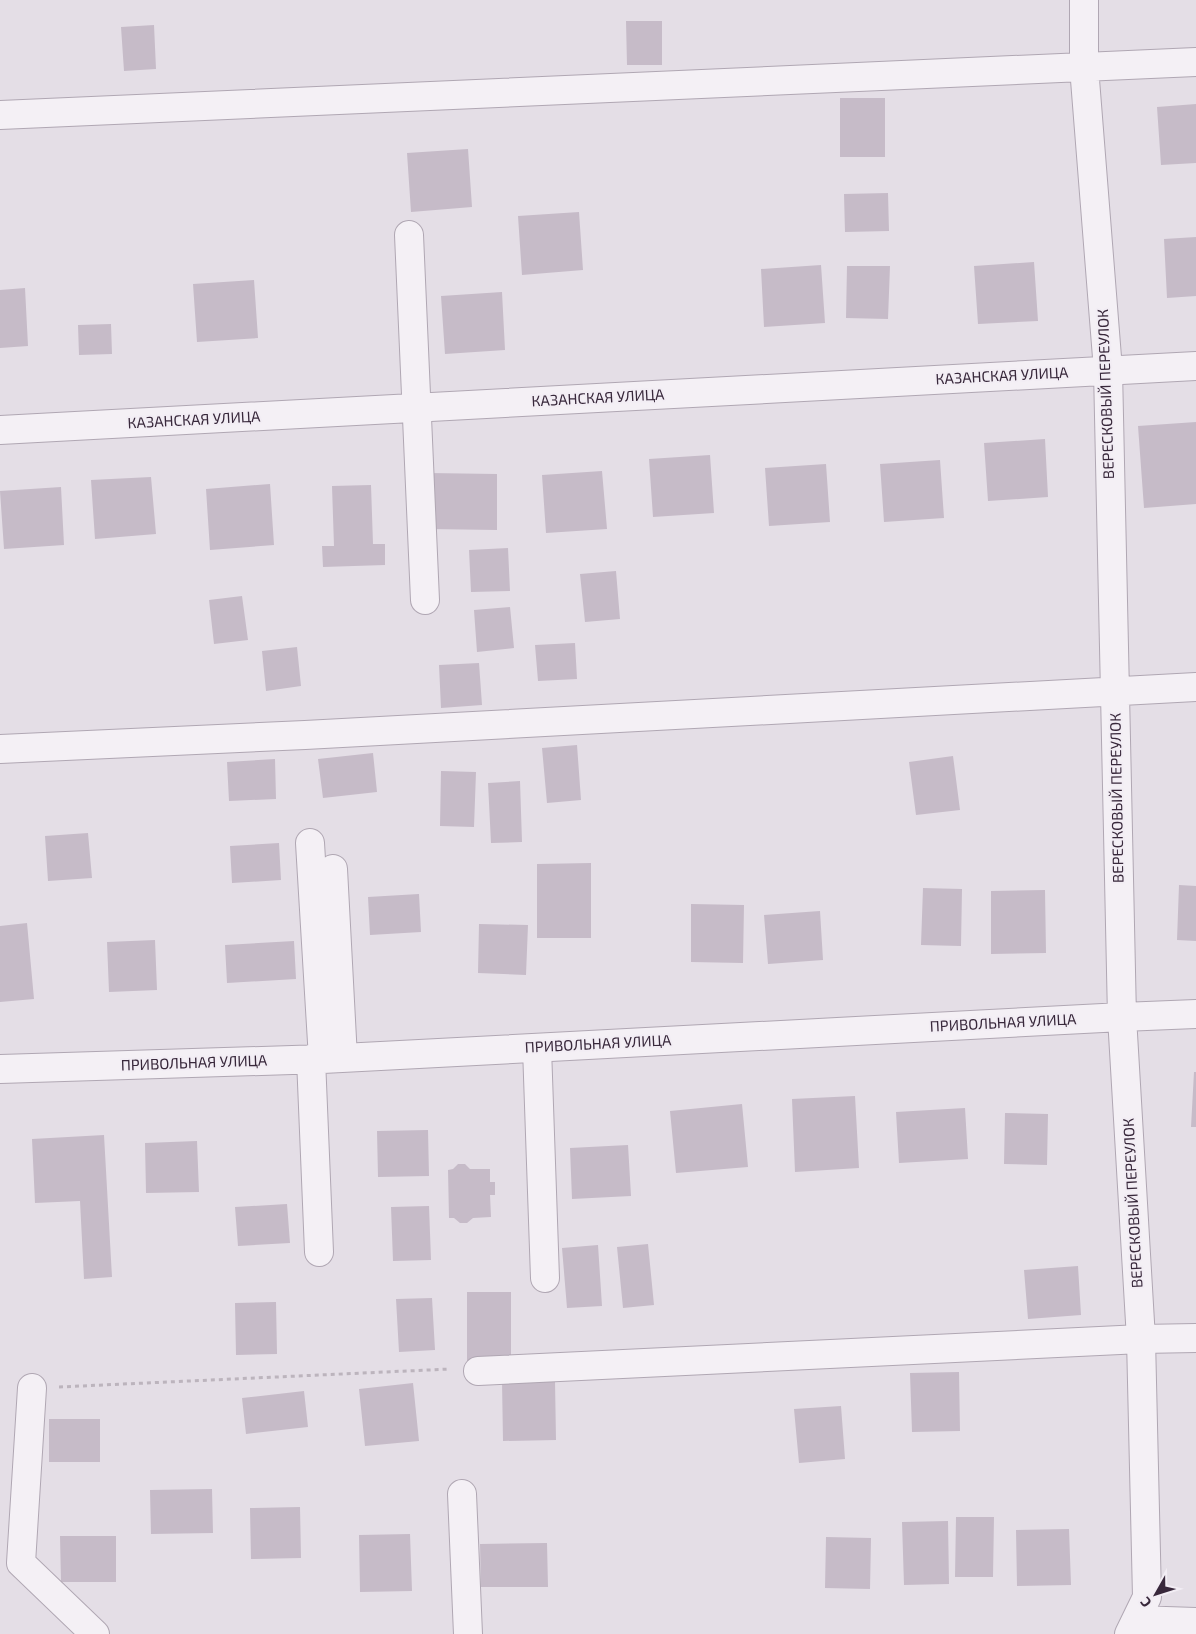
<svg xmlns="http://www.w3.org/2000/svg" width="1196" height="1634" viewBox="0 0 1196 1634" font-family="'Exo 2',sans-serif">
<rect width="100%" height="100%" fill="#e4dee6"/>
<!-- building -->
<path fill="#c6bbc8" d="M 626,21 L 662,21 L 662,65 L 627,65 Z
M 154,25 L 156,69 L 124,71 L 121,27 Z
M 840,98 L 885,98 L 885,157 L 840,157 Z
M 1196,104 L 1196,163 L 1161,165 L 1157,107 Z
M 468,149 L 472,207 L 411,212 L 407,153 Z
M 888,193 L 889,231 L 845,232 L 844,194 Z
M 579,212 L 583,270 L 522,275 L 518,216 Z
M 1196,237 L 1196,296 L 1167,298 L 1164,239 Z
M 1034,262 L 1038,321 L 978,324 L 974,266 Z
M 821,265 L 825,323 L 764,327 L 761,269 Z
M 847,266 L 890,266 L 888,319 L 846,318 Z
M 254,280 L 258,338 L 197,342 L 193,284 Z
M 25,288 L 28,346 L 0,348 L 0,290 Z
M 502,292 L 505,350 L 445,354 L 441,296 Z
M 111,324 L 112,354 L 79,355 L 78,325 Z
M 1196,422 L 1196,504 L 1144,508 L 1138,426 Z
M 1045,439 L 1048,497 L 988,501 L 984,443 Z
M 710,455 L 714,513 L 653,517 L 649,459 Z
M 940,460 L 944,518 L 884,522 L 880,464 Z
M 826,464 L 830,522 L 769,526 L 765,468 Z
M 602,471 L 607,529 L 546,533 L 542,475 Z
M 428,473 L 497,474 L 497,530 L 428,529 Z
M 151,477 L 156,534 L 95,539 L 91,480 Z
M 270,484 L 274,545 L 210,550 L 206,489 Z
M 371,485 L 373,544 L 385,544 L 385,565 L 323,567 L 322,546 L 334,546 L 332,486 Z
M 61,487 L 64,545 L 4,549 L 0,491 Z
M 508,548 L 510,591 L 471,592 L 469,550 Z
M 616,571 L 620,619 L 585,622 L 580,574 Z
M 242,596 L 248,640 L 214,644 L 209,600 Z
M 510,607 L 514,648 L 477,652 L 474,610 Z
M 575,643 L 577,679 L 538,681 L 535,645 Z
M 297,647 L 301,686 L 266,691 L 262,651 Z
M 479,663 L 482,705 L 441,708 L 439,665 Z
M 577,745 L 581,800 L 547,803 L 542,748 Z
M 373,753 L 377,792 L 323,798 L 318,759 Z
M 953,756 L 960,810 L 916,815 L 909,762 Z
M 275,759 L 276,799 L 229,801 L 227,762 Z
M 441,771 L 476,772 L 474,827 L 440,826 Z
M 520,781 L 522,842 L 491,843 L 488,783 Z
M 88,833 L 92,878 L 48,881 L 45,836 Z
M 279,843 L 281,880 L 232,883 L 230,846 Z
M 591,863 L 591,938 L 537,938 L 537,864 Z
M 1179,885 L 1196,886 L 1196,941 L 1177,940 Z
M 923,888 L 962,889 L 961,946 L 921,945 Z
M 1045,890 L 1046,953 L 991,954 L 991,891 Z
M 419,894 L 421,932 L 370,935 L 368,897 Z
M 691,904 L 744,905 L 743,963 L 691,962 Z
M 820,911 L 823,960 L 768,964 L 764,915 Z
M 27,923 L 34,999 L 0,1002 L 0,926 Z
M 479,924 L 528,925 L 526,975 L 478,973 Z
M 155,940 L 157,990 L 109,992 L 107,942 Z
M 294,941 L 296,979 L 227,983 L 225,945 Z
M 1194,1072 L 1196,1072 L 1196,1127 L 1191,1127 Z
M 855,1096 L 859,1168 L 795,1172 L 792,1099 Z
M 742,1104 L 748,1167 L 676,1173 L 670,1111 Z
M 965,1108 L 968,1159 L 899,1163 L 896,1112 Z
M 1005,1113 L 1048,1114 L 1047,1165 L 1004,1164 Z
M 428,1130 L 429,1176 L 378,1177 L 377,1131 Z
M 104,1135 L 112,1277 L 84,1279 L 80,1201 L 35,1203 L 32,1139 Z
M 197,1141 L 199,1192 L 146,1193 L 145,1143 Z
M 628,1145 L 631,1196 L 572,1199 L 570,1148 Z
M 458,1164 L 465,1164 L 470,1169 L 490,1169 L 490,1182 L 495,1182 L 495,1195 L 490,1195 L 491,1217 L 473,1218 L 467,1223 L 460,1223 L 454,1218 L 449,1218 L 448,1170 L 453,1169 Z
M 287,1204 L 290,1243 L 238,1246 L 235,1207 Z
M 429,1206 L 431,1260 L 393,1261 L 391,1207 Z
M 648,1244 L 654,1305 L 623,1308 L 617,1247 Z
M 598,1245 L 602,1306 L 567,1308 L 562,1248 Z
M 1078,1266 L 1081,1315 L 1028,1319 L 1024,1270 Z
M 467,1292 L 511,1292 L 511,1361 L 467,1362 Z
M 432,1298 L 435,1350 L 399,1352 L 396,1299 Z
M 276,1302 L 277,1354 L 236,1355 L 235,1303 Z
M 959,1372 L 960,1431 L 912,1432 L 910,1373 Z
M 502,1381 L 555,1381 L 556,1440 L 503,1441 Z
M 413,1383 L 419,1441 L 365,1446 L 359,1389 Z
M 304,1391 L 308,1427 L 246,1434 L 242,1398 Z
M 841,1406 L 845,1459 L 799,1463 L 794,1409 Z
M 49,1419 L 100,1419 L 100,1462 L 49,1462 Z
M 212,1489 L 213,1533 L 151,1534 L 150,1490 Z
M 300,1507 L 301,1558 L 251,1559 L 250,1508 Z
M 956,1517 L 994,1517 L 993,1577 L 955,1577 Z
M 948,1521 L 949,1584 L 904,1585 L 902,1522 Z
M 1069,1529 L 1071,1585 L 1017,1586 L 1016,1530 Z
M 410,1534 L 412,1591 L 360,1592 L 359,1535 Z
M 60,1536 L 116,1536 L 116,1582 L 61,1582 Z
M 826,1537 L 871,1538 L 870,1589 L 825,1588 Z
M 547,1543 L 548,1587 L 481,1587 L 480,1544 Z"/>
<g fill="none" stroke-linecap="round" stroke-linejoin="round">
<!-- minor casing -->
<g stroke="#b0a7b3" stroke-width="30">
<path id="minor" d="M 1084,0 L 1084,67 L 1108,370 L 1122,1017 L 1141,1339 L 1147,1597 L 1129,1634
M 0,115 L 1196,62
M 409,235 L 425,600
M 0,430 L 1196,366
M 0,749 L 305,735 L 1196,687
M 310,843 L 323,1059
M 333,869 L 343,1058
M 537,1048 L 545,1278
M 311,1059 L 319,1252
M 0,1069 L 323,1059 L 1122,1017 L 1196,1014
M 478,1371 L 1141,1339 L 1196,1338
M 32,1388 L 21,1563 L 95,1634
M 462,1494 L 468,1634
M 1136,1620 L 1196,1622"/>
</g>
<!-- path -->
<path stroke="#bcb4bd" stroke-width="3" stroke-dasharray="4 4" stroke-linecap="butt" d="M 59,1387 L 450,1369"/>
<!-- minor -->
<use href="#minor" stroke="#f4f0f5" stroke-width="28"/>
</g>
<g text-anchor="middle" stroke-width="4" stroke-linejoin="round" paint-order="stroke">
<!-- street labels -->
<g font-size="15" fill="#38283b" stroke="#f2edf4">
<text transform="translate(1002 376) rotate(-3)" y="5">КАЗАНСКАЯ УЛИЦА</text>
<text transform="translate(1106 394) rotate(-92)" y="5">ВЕРЕСКОВЫЙ ПЕРЕУЛОК</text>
<text transform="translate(598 398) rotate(-3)" y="5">КАЗАНСКАЯ УЛИЦА</text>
<text transform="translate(194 420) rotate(-3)" y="5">КАЗАНСКАЯ УЛИЦА</text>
<text transform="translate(1117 798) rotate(-91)" y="5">ВЕРЕСКОВЫЙ ПЕРЕУЛОК</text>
<text transform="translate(1003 1023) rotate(-3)" y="5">ПРИВОЛЬНАЯ УЛИЦА</text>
<text transform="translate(598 1044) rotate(-3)" y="5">ПРИВОЛЬНАЯ УЛИЦА</text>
<text transform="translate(194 1063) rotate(-2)" y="5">ПРИВОЛЬНАЯ УЛИЦА</text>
<text transform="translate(1133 1203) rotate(-93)" y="5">ВЕРЕСКОВЫЙ ПЕРЕУЛОК</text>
</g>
</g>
<!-- north arrow -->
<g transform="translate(1156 1594) rotate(231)" stroke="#f2edf4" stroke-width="4" paint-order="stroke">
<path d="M0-4L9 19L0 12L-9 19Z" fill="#38283b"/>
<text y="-8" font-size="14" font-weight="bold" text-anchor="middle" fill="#38283b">С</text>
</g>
</svg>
